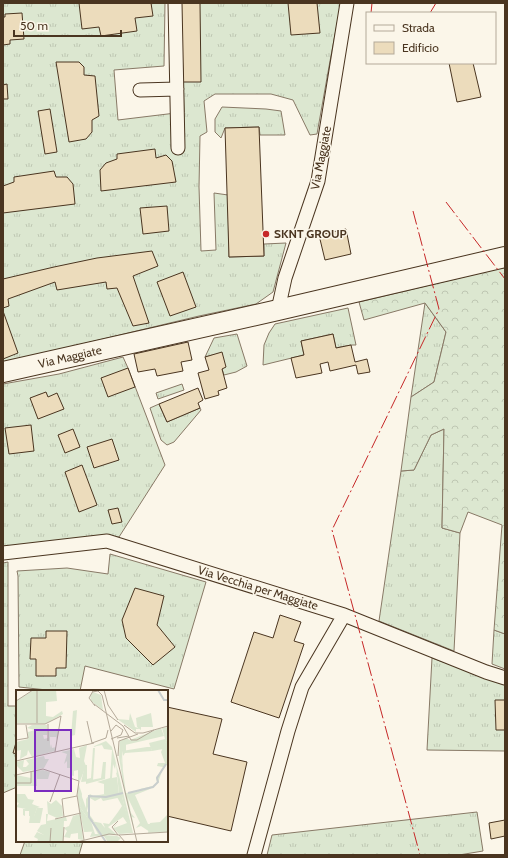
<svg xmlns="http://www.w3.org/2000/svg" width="508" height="858" viewBox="0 0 508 858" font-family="Cabin,sans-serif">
<defs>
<pattern id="grass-tufts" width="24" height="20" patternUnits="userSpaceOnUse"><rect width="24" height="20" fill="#dce7d0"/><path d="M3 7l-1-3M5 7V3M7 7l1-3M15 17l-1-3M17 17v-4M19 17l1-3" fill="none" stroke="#bec7b2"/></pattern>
<pattern id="forest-crowns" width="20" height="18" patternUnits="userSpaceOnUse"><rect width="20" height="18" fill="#dce7d0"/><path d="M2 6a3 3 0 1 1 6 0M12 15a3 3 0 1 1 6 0" fill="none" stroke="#bec7b2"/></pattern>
</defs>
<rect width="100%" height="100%" fill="#fbf6e9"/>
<!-- grass -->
<path fill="url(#grass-tufts)" stroke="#887966" d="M 3,3 L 165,3 L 164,66 L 114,70 L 118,120 L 184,112 L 181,3 L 341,3 L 330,61 L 317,134 L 310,135 L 293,100 L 271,94 L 215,94 L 204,101 L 207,132 L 200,136 L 199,187 L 201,251 L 216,250 L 214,193 L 228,195 L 229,257 L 264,256 L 264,244 L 286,243 L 273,292 L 256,304 L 199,316 L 3,363 Z
M 222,107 L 266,109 L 281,111 L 285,135 L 260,135 L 259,127 L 225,128 L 221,138 L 215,132 L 215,119 Z
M 425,303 L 446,332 L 434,382 L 411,397 Z
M 348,308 L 356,345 L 351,345 L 336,348 L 333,334 L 301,341 L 304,355 L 263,365 L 264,345 L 269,333 L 275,324 Z
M 237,334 L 247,366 L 236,372 L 224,375 L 222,369 L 222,353 L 205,357 L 214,338 Z
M 123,357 L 128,368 L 165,465 L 119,537 L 109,537 L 3,548 L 3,384 L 59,374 Z
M 182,384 L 184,390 L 158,399 L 156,393 Z
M 159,404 L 167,422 L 200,408 L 201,410 L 174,442 L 167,445 L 161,440 L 150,408 Z
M 444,429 L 442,528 L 460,533 L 454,651 L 379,621 L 401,471 L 414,470 L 431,435 Z
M 110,554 L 206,582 L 174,689 L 85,666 L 80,691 L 56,691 L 19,687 L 18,576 L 17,571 L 67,568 L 108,574 Z
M 8,562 L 8,706 L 17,706 L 17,787 L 3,793 L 3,563 Z
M 494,630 L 505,634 L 505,669 L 492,664 Z
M 432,658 L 505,684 L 505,751 L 427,750 Z
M 477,812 L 483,851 L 459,855 L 267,855 L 272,835 Z
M 25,841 L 83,841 L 79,855 L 20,855 Z"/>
<!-- forest -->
<path fill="url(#forest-crowns)" stroke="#887966" d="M 501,268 L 505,268 L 505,634 L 494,630 L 502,525 L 468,512 L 460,533 L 442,528 L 444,429 L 431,435 L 414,470 L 401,471 L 411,397 L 434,382 L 446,332 L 425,303 L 364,320 L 359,302 Z"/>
<!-- building -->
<path fill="#ecdcbc" stroke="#4a3520" d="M 79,3 L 151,3 L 153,16 L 135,18 L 137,31 L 101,36 L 99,27 L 82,29 Z
M 181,3 L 200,3 L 201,82 L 183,82 Z
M 288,3 L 317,3 L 320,33 L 291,35 Z
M 22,13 L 24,39 L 10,40 L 10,44 L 3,45 L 3,17 L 5,17 L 5,14 Z
M 56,62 L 79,62 L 84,67 L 84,75 L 95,76 L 99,116 L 92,120 L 92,132 L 86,139 L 69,142 Z
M 449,63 L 473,63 L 481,97 L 457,102 Z
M 7,84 L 8,99 L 3,99 L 3,85 Z
M 50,109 L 57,152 L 45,154 L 38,111 Z
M 259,127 L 264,256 L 229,257 L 225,128 Z
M 155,149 L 156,158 L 166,155 L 172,161 L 176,182 L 101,191 L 100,170 L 106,163 L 117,159 L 117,154 Z
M 54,171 L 56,177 L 67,177 L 73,184 L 75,204 L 3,213 L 3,186 L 14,182 L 14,177 Z
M 167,206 L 169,231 L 143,234 L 140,208 Z
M 346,229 L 351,254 L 325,260 L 319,235 Z
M 152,251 L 158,266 L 133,276 L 149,323 L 133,326 L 117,288 L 107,289 L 106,282 L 57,290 L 55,282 L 8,299 L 9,306 L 3,308 L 3,279 L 54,267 L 97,258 Z
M 183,272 L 196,307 L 170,316 L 157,282 Z
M 3,311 L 18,353 L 3,359 Z
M 333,334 L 336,348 L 351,345 L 355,362 L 367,359 L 370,372 L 358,374 L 356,365 L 330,371 L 328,362 L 320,364 L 322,373 L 296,378 L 291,358 L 304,355 L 301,341 Z
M 188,342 L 192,360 L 181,362 L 183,371 L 157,376 L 155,369 L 138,372 L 134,354 Z
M 222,352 L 226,367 L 222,369 L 227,388 L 218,391 L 219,395 L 205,399 L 198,373 L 209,370 L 205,357 Z
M 128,368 L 135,387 L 108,397 L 101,378 Z
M 198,388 L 203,400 L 198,403 L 200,408 L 167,422 L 159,404 Z
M 46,392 L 48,397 L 57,393 L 64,409 L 38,419 L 30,398 Z
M 31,425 L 34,451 L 9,454 L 5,428 Z
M 73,429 L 80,447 L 65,453 L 58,435 Z
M 112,439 L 119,460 L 94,468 L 87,447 Z
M 82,465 L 97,505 L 79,512 L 65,472 Z
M 118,508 L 122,522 L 112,524 L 108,510 Z
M 135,588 L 164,596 L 157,625 L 175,647 L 153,665 L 126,638 L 122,620 Z
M 280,615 L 301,622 L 294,641 L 304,644 L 279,718 L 231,702 L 254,632 L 273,638 Z
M 46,631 L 67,631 L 66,668 L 56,668 L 56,676 L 36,676 L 36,659 L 30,659 L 31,638 L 46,638 Z
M 495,700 L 505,700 L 505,730 L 496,730 Z
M 167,707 L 222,719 L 213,754 L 247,762 L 231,831 L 167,816 Z
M 17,739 L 17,754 L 13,753 Z
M 505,820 L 505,836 L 491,839 L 489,823 Z"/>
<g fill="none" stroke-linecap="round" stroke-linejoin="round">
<!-- minor casing -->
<g stroke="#4a3520" stroke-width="15">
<path id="minor" d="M 175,3 L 178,148
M 140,90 L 177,89
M 278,310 L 285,278 L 318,181 L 347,3
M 3,553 L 107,541 L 344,615 L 486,672 L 505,678
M 254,855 L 288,731 L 302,687 L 344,615"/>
</g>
<!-- primary casing -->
<g stroke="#4a3520" stroke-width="22">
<path id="primary" d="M 3,372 L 278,310 L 505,257"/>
</g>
<!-- minor -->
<use href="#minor" stroke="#fbf6e9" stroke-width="13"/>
<!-- primary -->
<use href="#primary" stroke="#fbf6e9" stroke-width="20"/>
<!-- power -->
<path stroke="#c62828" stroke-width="1" stroke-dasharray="14 3 2 3" stroke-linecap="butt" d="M 371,13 L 372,3
M 430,13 L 436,3
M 446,202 L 505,279
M 413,211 L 439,309 L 332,530 L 420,855"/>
</g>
<!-- markers -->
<circle fill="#c62828" stroke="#fbf6e9" stroke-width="1.5" cx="266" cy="234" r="4"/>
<g text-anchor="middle" stroke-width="3" stroke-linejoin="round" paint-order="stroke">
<!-- street labels -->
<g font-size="12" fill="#4a3520" stroke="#fbf6e9">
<text transform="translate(321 158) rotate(-79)" y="4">Via Maggiate</text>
<text transform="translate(70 357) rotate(-13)" y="4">Via Maggiate</text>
<text transform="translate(258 588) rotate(17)" y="4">Via Vecchia per Maggiate</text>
</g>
<!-- poi labels -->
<g font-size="12" font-weight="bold" fill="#4a3520" stroke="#fbf6e9" text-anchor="start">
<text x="274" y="238">SKNT GROUP</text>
</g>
</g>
<!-- overview -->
<g transform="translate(16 690)">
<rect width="152" height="152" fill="#fbf6e9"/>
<path d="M 18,0 L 40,0 L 41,11 L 30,12 L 30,26 L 37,27 L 46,21 L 47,24 L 29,34 L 0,33 L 0,11 ZM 77,2 L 85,5 L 87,20 L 75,11 L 74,5 ZM 61,20 L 59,45 L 55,46 L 57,21 ZM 135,23 L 137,37 L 125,37 L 125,40 L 121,37 L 120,28 ZM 16,35 L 31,35 L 31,45 L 27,45 L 28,49 L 32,48 L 32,40 L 44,39 L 41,50 L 40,47 L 34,47 L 34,58 L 35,54 L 36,58 L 40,57 L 39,61 L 16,67 L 12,60 L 11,65 L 4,69 L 5,60 L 0,61 L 0,52 L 12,49 L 12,42 L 19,40 L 11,38 ZM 152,37 L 152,47 L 147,59 L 136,61 L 133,53 L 149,49 L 146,38 ZM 110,48 L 110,61 L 106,61 L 107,85 L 105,67 L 103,67 L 104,51 ZM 90,51 L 96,57 L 100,73 L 99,79 L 97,74 L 96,88 L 101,87 L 100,82 L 103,86 L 101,87 L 103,104 L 88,104 L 88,94 L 81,92 L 94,88 L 96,60 L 88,59 L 86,55 L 76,57 ZM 77,58 L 79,58 L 77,91 L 65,92 L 69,75 L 71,75 L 71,89 L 75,88 ZM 28,66 L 29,69 L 33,69 L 28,78 L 7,82 L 0,75 L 0,72 L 8,70 L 7,77 L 10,77 L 13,74 L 10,70 ZM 20,80 L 21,96 L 0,96 L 0,85 L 15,88 L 15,81 ZM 27,80 L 34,82 L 32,89 L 21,89 L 20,81 ZM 63,95 L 66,104 L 64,117 L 71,127 L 71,142 L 68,142 L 63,117 L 61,101 ZM 0,104 L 9,104 L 12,109 L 18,110 L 16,114 L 24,117 L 21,118 L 18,127 L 13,126 L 13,121 L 9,121 L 9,126 L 7,125 L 7,119 L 10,119 L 0,117 L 3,113 L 0,112 ZM 101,107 L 106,107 L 116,143 L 103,144 L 97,138 L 102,132 L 98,138 L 111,133 L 107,127 L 92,137 L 100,144 L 74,147 L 76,142 L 72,142 L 78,141 L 79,144 L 82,144 L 75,131 L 85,133 L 89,138 L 87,133 L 93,134 L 102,122 L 106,116 ZM 40,110 L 46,116 L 47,126 L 41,128 L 32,124 L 31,111 L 35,114 ZM 30,124 L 32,124 L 31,131 L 50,127 L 51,131 L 48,131 L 47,152 L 21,152 L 22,149 L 18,147 L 21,142 L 28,145 L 21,141 L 25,135 L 30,134 ZM 64,124 L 67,150 L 62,149 L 62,143 L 55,144 L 54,148 L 48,147 L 51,141 L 48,138 L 53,136 L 57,126 ZM 151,125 L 152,142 L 132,143 L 134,133 L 144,132 ZM 87,145 L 101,146 L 105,148 L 101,152 L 92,152 Z" fill="#dce7d0"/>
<path d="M 114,23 L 119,37 L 125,39 L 120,39 L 120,42 L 101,29 L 113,30 ZM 145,38 L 148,46 L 109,55 L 110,48 L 114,50 ZM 152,47 L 152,73 L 147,80 L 147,77 L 141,76 L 142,73 L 149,73 L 145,62 ZM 71,55 L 68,71 L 70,76 L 64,91 L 62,90 L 62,80 L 58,81 L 58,86 L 54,85 L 55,78 L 51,78 L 51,71 L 48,74 L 51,64 L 45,62 L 58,59 L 60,67 L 64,68 L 63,58 ZM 131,57 L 135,57 L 136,61 L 109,63 L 107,66 L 106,61 ZM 103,67 L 105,67 L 110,103 L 121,102 L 124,99 L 137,96 L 141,93 L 140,87 L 146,81 L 142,93 L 134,99 L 119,105 L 132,134 L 136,134 L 134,142 L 125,136 L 120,138 L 124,133 L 112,108 L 115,123 L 119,128 L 116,127 L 119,144 L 109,105 ZM 87,72 L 90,72 L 89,89 L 70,94 L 70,91 L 85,88 ZM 100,73 L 117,143 L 115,143 L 106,107 L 87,111 L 85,108 L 79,111 L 74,108 L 71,121 L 78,131 L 75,131 L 78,141 L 71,142 L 71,127 L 64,117 L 65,104 L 70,118 L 70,109 L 74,104 L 77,106 L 89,104 L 89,102 L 94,101 L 103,104 ZM 21,118 L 27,118 L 24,133 L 13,133 L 14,126 L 18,126 Z" fill="#dce7d0"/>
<path fill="none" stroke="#c9cecd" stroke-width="2" d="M 142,0 L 148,10 L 152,10M 112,103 L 137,97 L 142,92 L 141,88 L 150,74M 90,152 L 73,127 L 73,106 L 90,107 L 107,103"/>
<path fill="none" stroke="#b4a999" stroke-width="1" d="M 21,0 L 21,33M 88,0 L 92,15 L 102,30M 77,1 L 73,8 L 79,16M 76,2 L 82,1 L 86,5 L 121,152M 0,11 L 17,0M 78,14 L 107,36 L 115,50 L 121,50 L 138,40M 71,31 L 76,53M 0,34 L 29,34 L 45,26 L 39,62M 32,34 L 32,51M 108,35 L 119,43 L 127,43M 127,43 L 152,36M 101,48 L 113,46M 95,49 L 105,45 L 107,40 L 100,35 L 95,41M 0,50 L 12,48 L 10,35M 76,53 L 90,48 L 92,40M 102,66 L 103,51 L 122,44M 0,71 L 78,53M 0,85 L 27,79 L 63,91 L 61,105 L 68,150M 0,93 L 15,93 L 15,81M 34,112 L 44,84M 48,127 L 46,109 L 61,106M 39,129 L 65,123M 102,145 L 96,137 L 102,131M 103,145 L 152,142M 34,152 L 35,138M 47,152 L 48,137M 61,152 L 93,144 L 103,145 L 109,152"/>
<path fill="#7b2cbf" fill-opacity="0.15" stroke="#7b2cbf" stroke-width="2" d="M 19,40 L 55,40 L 55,101 L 19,101 Z"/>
<rect width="152" height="152" fill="none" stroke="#4a3520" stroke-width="2"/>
</g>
<!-- border -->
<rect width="508" height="858" fill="none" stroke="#4a3520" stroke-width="8"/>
<!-- legend -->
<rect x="366" y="12" width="130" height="52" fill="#fbf6e9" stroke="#b4a999"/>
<rect x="374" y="25" width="20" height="6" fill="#fbf6e9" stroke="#b4a999"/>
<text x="402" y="32" font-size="12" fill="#4a3520">Strada</text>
<rect x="374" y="42" width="20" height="12" fill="#ecdcbc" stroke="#b4a999"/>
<text x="402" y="52" font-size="12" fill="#4a3520">Edificio</text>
<!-- scale -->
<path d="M14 30v6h107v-6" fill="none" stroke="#4a3520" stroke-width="2"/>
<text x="20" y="30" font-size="12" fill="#4a3520" stroke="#fbf6e9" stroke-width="3" paint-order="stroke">50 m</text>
</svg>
